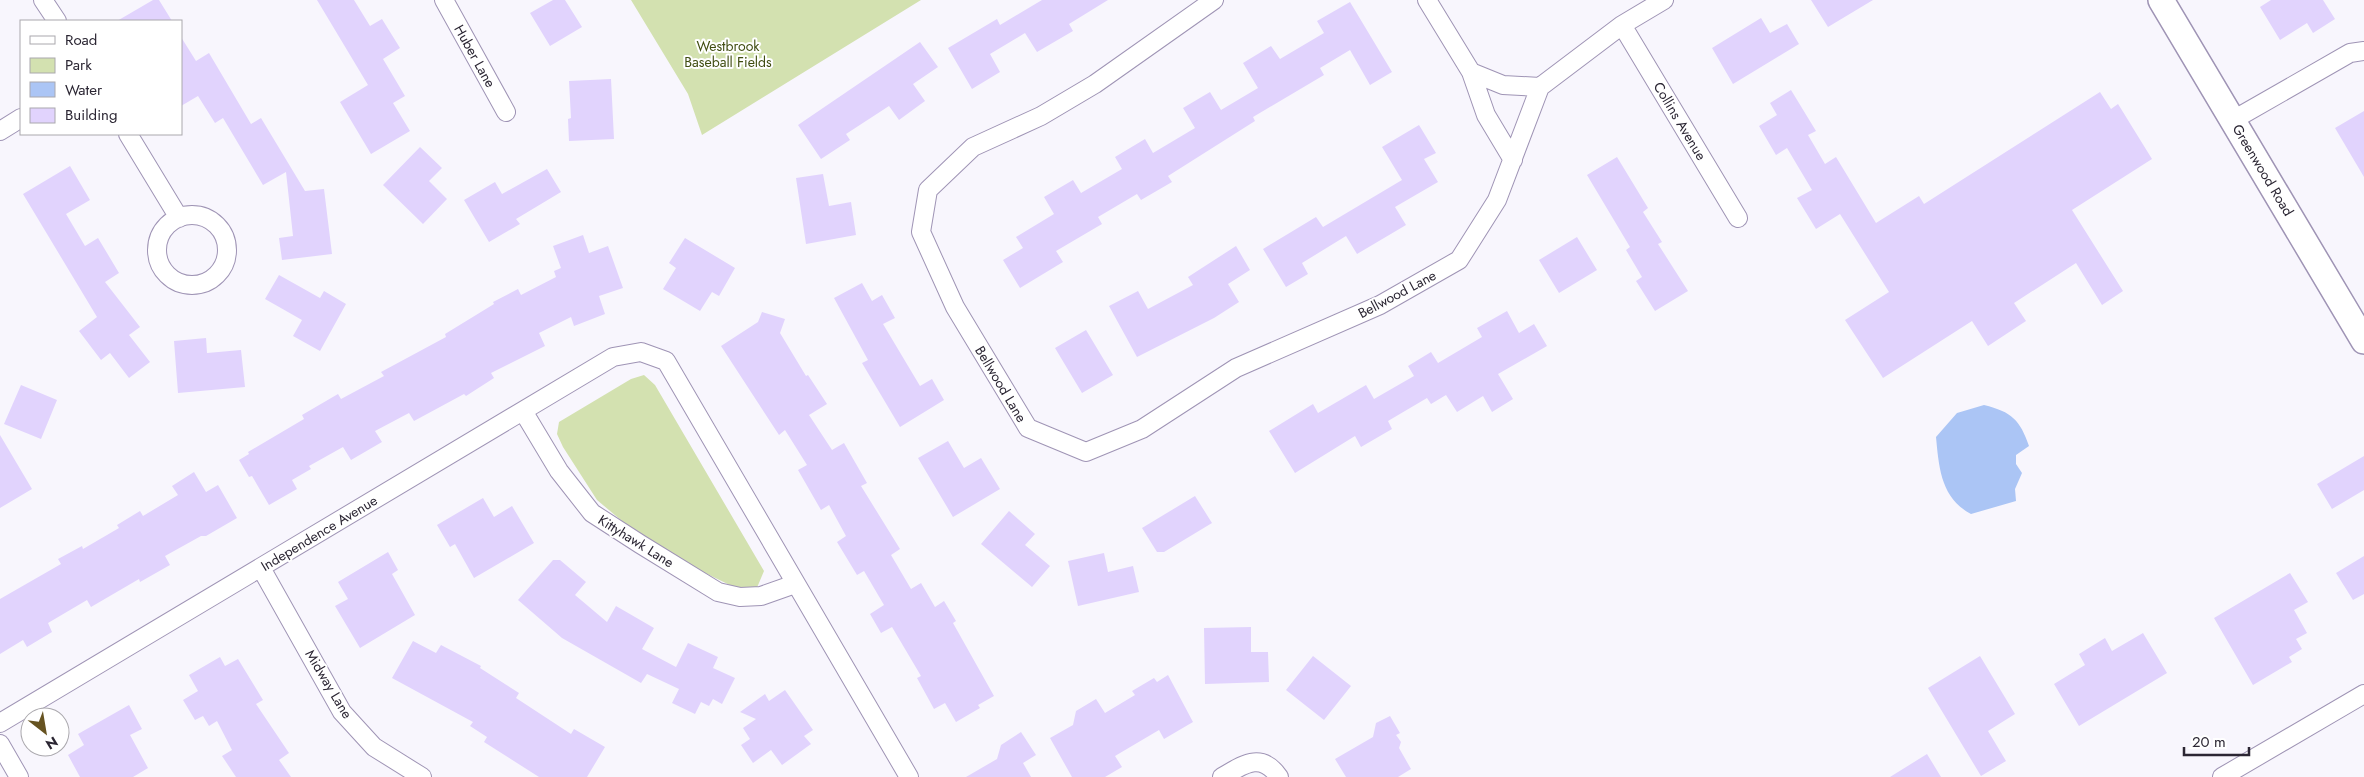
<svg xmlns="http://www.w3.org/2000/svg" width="2364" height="777" viewBox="0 0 2364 777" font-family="Jost,sans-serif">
<rect width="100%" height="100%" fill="#f8f6fd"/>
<!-- green -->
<path fill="#d3e1b0" d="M 631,0 L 921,0 L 702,135 L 688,94 Z
M 644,375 L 655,385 L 764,571 L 756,590 L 738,589 L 699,570 L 641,537 L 597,500 L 563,447 L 557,434 L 559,422 L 631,379 Z"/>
<!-- water -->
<path fill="#abc5f5" d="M 1984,405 C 2012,412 2020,420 2029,446 L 2016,455 L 2016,464 L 2022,473 L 2015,489 L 2016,501 L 1971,514 C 1941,498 1939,468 1936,437 L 1957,413 Z"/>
<!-- building -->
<path fill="#e1d3fd" d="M 153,0 L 159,0 L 172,21 L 117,21 Z
M 317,0 L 354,0 L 370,26 L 382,19 L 400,48 L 383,59 L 405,96 L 393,103 L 410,131 L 371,154 L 340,102 L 368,85 Z
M 553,0 L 565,0 L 582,27 L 550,46 L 530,13 Z
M 1042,0 L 1108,0 L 1069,24 L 1073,31 L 1037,52 L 1025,33 L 990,54 L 1000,72 L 972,89 L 948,48 L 997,19 L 1000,25 Z
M 1811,0 L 1873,0 L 1828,27 Z
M 2271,0 L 2323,0 L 2335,19 L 2313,33 L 2307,23 L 2280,40 L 2260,7 Z
M 1350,2 L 1392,72 L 1370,85 L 1350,50 L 1320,68 L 1324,75 L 1253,117 L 1255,121 L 1168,176 L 1172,182 L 1141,200 L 1137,194 L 1098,217 L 1102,224 L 1056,251 L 1063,262 L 1020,288 L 1003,260 L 1023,248 L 1016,237 L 1054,214 L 1044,197 L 1073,180 L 1081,193 L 1122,169 L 1115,157 L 1145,139 L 1153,153 L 1195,128 L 1183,108 L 1210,92 L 1221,110 L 1258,88 L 1243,63 L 1271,46 L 1280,59 L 1324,33 L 1317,21 Z
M 1761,18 L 1770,33 L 1787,24 L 1799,44 L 1733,84 L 1712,48 Z
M 181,37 L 196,61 L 209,53 L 251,124 L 261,118 L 305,191 L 324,189 L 332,254 L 282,260 L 279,238 L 293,236 L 286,172 L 263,185 L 223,118 L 215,123 L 198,96 L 181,106 Z
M 920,42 L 938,67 L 913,84 L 925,101 L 899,120 L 889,106 L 846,134 L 850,140 L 821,159 L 798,125 Z
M 611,79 L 614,139 L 569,141 L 568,119 L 571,118 L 569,81 Z
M 1791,90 L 1816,131 L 1808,135 L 1825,164 L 1836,157 L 1876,223 L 1919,196 L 1924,204 L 2100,92 L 2111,109 L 2118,104 L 2152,159 L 2072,210 L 2123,291 L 2102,305 L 2076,263 L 2014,303 L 2026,321 L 1988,346 L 1972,321 L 1883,378 L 1845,320 L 1889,292 L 1840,214 L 1816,229 L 1797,198 L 1812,190 L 1787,148 L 1776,155 L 1759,126 L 1777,115 L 1770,103 Z
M 2364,111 L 2364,177 L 2335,128 Z
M 1419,125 L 1436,153 L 1424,159 L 1438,182 L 1395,207 L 1406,225 L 1357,254 L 1346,236 L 1302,263 L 1308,274 L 1286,287 L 1263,249 L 1316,217 L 1323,227 L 1402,180 L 1382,147 Z
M 420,147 L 442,168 L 429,181 L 447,199 L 423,224 L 383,185 Z
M 1617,157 L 1648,208 L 1643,212 L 1662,242 L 1658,244 L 1688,291 L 1655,311 L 1636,281 L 1642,277 L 1626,250 L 1630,247 L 1587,175 Z
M 70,166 L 90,200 L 66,214 L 85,246 L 98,238 L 119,273 L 105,282 L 140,327 L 129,335 L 150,362 L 129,378 L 110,353 L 101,360 L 79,331 L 97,317 L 23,194 Z
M 547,169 L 561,192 L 516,219 L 520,224 L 489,242 L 464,200 L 495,182 L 502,194 Z
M 823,174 L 829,206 L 851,202 L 856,235 L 806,244 L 796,178 Z
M 583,235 L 589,253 L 608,246 L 623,288 L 599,296 L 605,314 L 574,326 L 571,317 L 539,333 L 545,346 L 491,373 L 494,378 L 466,396 L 464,394 L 414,421 L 409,413 L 375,431 L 382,442 L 351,460 L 343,447 L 309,466 L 311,469 L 292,480 L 297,489 L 269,505 L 252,476 L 249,477 L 239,460 L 249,454 L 248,452 L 304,419 L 302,415 L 338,394 L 341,399 L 384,376 L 381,372 L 446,337 L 445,334 L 494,304 L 493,302 L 518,289 L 521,295 L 556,277 L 554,271 L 561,268 L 553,246 Z
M 1577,237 L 1597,270 L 1559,293 L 1539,260 Z
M 685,238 L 735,268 L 719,296 L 712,292 L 700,311 L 663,289 L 676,268 L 669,263 Z
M 1236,246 L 1250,270 L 1228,284 L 1239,302 L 1214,318 L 1137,357 L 1109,306 L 1138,291 L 1148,309 L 1193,285 L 1188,277 Z
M 279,275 L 320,298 L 324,291 L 346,304 L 320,351 L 293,336 L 302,320 L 265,299 Z
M 862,283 L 872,301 L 882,295 L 895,318 L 883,324 L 920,386 L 932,379 L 944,400 L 900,427 L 862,363 L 868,360 L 834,298 Z
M 1507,311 L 1519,333 L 1534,324 L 1547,346 L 1498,374 L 1513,399 L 1492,412 L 1483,396 L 1457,412 L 1446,395 L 1431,404 L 1427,398 L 1388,421 L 1392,429 L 1361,447 L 1355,436 L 1295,473 L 1269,431 L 1313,404 L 1318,413 L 1366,385 L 1374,399 L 1414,376 L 1408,366 L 1431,352 L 1438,363 L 1482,337 L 1477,328 Z
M 762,312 L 785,319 L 780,333 L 806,376 L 808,375 L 827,404 L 809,415 L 832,450 L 844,443 L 867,483 L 861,486 L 900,549 L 891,555 L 911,589 L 921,583 L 935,607 L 944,601 L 956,621 L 953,623 L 994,696 L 978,705 L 980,708 L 956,722 L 945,703 L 934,709 L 917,678 L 921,676 L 892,627 L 881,633 L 870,614 L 884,605 L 864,571 L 857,575 L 837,542 L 846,536 L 829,505 L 821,510 L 798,470 L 807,465 L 785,430 L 779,435 L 721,346 L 758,322 Z
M 1086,330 L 1113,375 L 1082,393 L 1055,348 Z
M 206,338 L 207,353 L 241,350 L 245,387 L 178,393 L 174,341 Z
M 21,385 L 57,400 L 41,439 L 4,424 Z
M 0,435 L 32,489 L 0,508 Z
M 948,441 L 964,468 L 981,458 L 1000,489 L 953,517 L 918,458 Z
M 2364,456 L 2364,490 L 2332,509 L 2317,484 Z
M 194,472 L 206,492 L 218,485 L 237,518 L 206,536 L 201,536 L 165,556 L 170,565 L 140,582 L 139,579 L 91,607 L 87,600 L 48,623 L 52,632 L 27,647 L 23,640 L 0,654 L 0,599 L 61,564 L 58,559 L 82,546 L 83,549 L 119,528 L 117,525 L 140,511 L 143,516 L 178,495 L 172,486 Z
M 1195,496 L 1212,523 L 1164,552 L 1157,552 L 1142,528 Z
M 483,498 L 494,517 L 512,506 L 534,543 L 474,578 L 455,544 L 450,547 L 437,525 Z
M 1009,511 L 1035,534 L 1025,545 L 1050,566 L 1032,587 L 981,544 Z
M 388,552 L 398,570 L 392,574 L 415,615 L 360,648 L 335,606 L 348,599 L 338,582 Z
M 1104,553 L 1108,572 L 1133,566 L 1139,592 L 1078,606 L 1068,561 Z
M 2364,556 L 2364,594 L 2353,600 L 2336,573 Z
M 553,560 L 560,560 L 586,582 L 575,595 L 607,622 L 616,606 L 654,628 L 642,649 L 676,667 L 688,643 L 718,657 L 713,668 L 735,678 L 722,704 L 713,699 L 709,706 L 701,702 L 695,714 L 672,703 L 679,689 L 647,674 L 641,683 L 562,638 L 518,600 Z
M 2290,573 L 2308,602 L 2294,610 L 2307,633 L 2296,639 L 2302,649 L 2289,657 L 2292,662 L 2253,685 L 2214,618 Z
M 1251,627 L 1251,652 L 1268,652 L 1269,682 L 1205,684 L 1204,628 Z
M 2143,633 L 2167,673 L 2079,726 L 2054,684 L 2085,665 L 2079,654 L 2105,638 L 2112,651 Z
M 413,641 L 436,653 L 441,645 L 481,666 L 480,668 L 519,693 L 516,698 L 571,734 L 574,729 L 605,747 L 587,777 L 539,777 L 484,742 L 487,737 L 470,726 L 473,722 L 392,678 Z
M 1313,656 L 1351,686 L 1324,720 L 1286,690 Z
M 1980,656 L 2015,714 L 1988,731 L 2006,761 L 1981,776 L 1928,688 Z
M 220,657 L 225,666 L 238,659 L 263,700 L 256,704 L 289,753 L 279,760 L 291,777 L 236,777 L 222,756 L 232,750 L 217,721 L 209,726 L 203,716 L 195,720 L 183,700 L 198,691 L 189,675 Z
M 1168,675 L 1193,722 L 1164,739 L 1159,730 L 1115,756 L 1122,767 L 1105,777 L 1072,777 L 1050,738 L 1073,725 L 1076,711 L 1096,699 L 1105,713 L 1135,695 L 1132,691 L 1154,678 L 1157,682 Z
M 785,690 L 813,730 L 804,736 L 811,744 L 782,765 L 771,750 L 753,763 L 741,745 L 750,739 L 743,728 L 756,719 L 740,712 L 765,694 L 769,701 Z
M 129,705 L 142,729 L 130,735 L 148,768 L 133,777 L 80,777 L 68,755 L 84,745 L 78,734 Z
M 1390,716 L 1400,733 L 1396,735 L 1401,742 L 1399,748 L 1411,769 L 1398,777 L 1346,777 L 1335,759 L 1373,737 L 1376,723 Z
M 1021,732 L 1036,755 L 1023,763 L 1031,777 L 966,777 L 997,759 L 1001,745 Z
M 1927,754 L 1941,777 L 1890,777 Z"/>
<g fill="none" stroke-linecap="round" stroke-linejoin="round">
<!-- minor casing -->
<g stroke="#9f94b5" stroke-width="20">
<path id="minor" d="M 43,0 L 57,21
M 444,0 L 506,112
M 1214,0 L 1095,84 L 1041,116 L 973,147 L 928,190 L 921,232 L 955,307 L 1028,428 L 1086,452 L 1142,429 L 1236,368 L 1380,305 L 1459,260 L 1497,200 L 1540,87 L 1503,85 L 1471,72 L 1427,0
M 1622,25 L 1738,218
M 1471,72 L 1486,115 L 1513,160
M 1540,87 L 1622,25 L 1664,0
M 2233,120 L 2350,53 L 2364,51
M 0,131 L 21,118
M 128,134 L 179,218
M157 250a35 35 0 1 1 70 0a35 35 0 1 1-70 0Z
M 523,411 L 559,471 L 592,513 L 640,544 L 718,592 L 740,597 L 761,596 L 795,584
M 261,568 L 342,712 L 374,747 L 422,777
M 0,723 L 613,357 L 641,352 L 666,361 L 909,777
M 0,744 L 19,777
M 1222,777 C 1243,765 1261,751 1279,777
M 2222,777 L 2364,694"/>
</g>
<!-- secondary casing -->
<g stroke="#9f94b5" stroke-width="28">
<path id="secondary" d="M 2161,0 L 2364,341"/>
</g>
<!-- minor -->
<use href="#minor" stroke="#fff" stroke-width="18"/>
<!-- secondary -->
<use href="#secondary" stroke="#fff" stroke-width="25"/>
</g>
<g text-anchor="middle" stroke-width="4" stroke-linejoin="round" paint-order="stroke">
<!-- park labels -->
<g font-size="14" fill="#3f4c10" stroke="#fff">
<text x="728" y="51">Westbrook<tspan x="728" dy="16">Baseball Fields</tspan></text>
</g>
<!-- street labels -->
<g font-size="14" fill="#2b2633" stroke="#fff">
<text transform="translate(475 56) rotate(61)" y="5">Huber Lane</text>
<text transform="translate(1680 121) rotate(59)" y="5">Collins Avenue</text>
<text transform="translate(2263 170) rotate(59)" y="5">Greenwood Road</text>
<text transform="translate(1397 294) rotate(-28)" y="5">Bellwood Lane</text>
<text transform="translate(1001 384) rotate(59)" y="5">Bellwood Lane</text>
<text transform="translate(319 533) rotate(-31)" y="5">Independence Avenue</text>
<text transform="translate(636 541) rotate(32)" y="5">Kittyhawk Lane</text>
<text transform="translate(329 684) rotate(59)" y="5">Midway Lane</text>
</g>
</g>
<!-- legend -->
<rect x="20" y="20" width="162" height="115" fill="#ffffff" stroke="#aaa8ad"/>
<rect x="30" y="36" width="25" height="8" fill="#ffffff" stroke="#aaa8ad"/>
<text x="65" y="45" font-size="15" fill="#2b2633">Road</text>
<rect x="30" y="58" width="25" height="15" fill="#d3e1b0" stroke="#aaa8ad"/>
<text x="65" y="70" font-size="15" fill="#2b2633">Park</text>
<rect x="30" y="82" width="25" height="15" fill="#abc5f5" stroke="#aaa8ad"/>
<text x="65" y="95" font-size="15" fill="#2b2633">Water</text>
<rect x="30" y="108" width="25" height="15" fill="#e1d3fd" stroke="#aaa8ad"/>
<text x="65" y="120" font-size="15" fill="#2b2633">Building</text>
<!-- north arrow -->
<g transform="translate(45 732) rotate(149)"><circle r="24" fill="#ffffff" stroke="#aaa8ad"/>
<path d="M0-4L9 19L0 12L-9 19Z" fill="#665321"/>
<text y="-8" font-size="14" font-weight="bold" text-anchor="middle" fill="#2b2633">N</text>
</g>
<!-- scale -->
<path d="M2184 747v8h65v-8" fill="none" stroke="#2b2633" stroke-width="2.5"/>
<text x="2192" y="747" font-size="15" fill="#2b2633" stroke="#ffffff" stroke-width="4" paint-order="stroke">20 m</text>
</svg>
